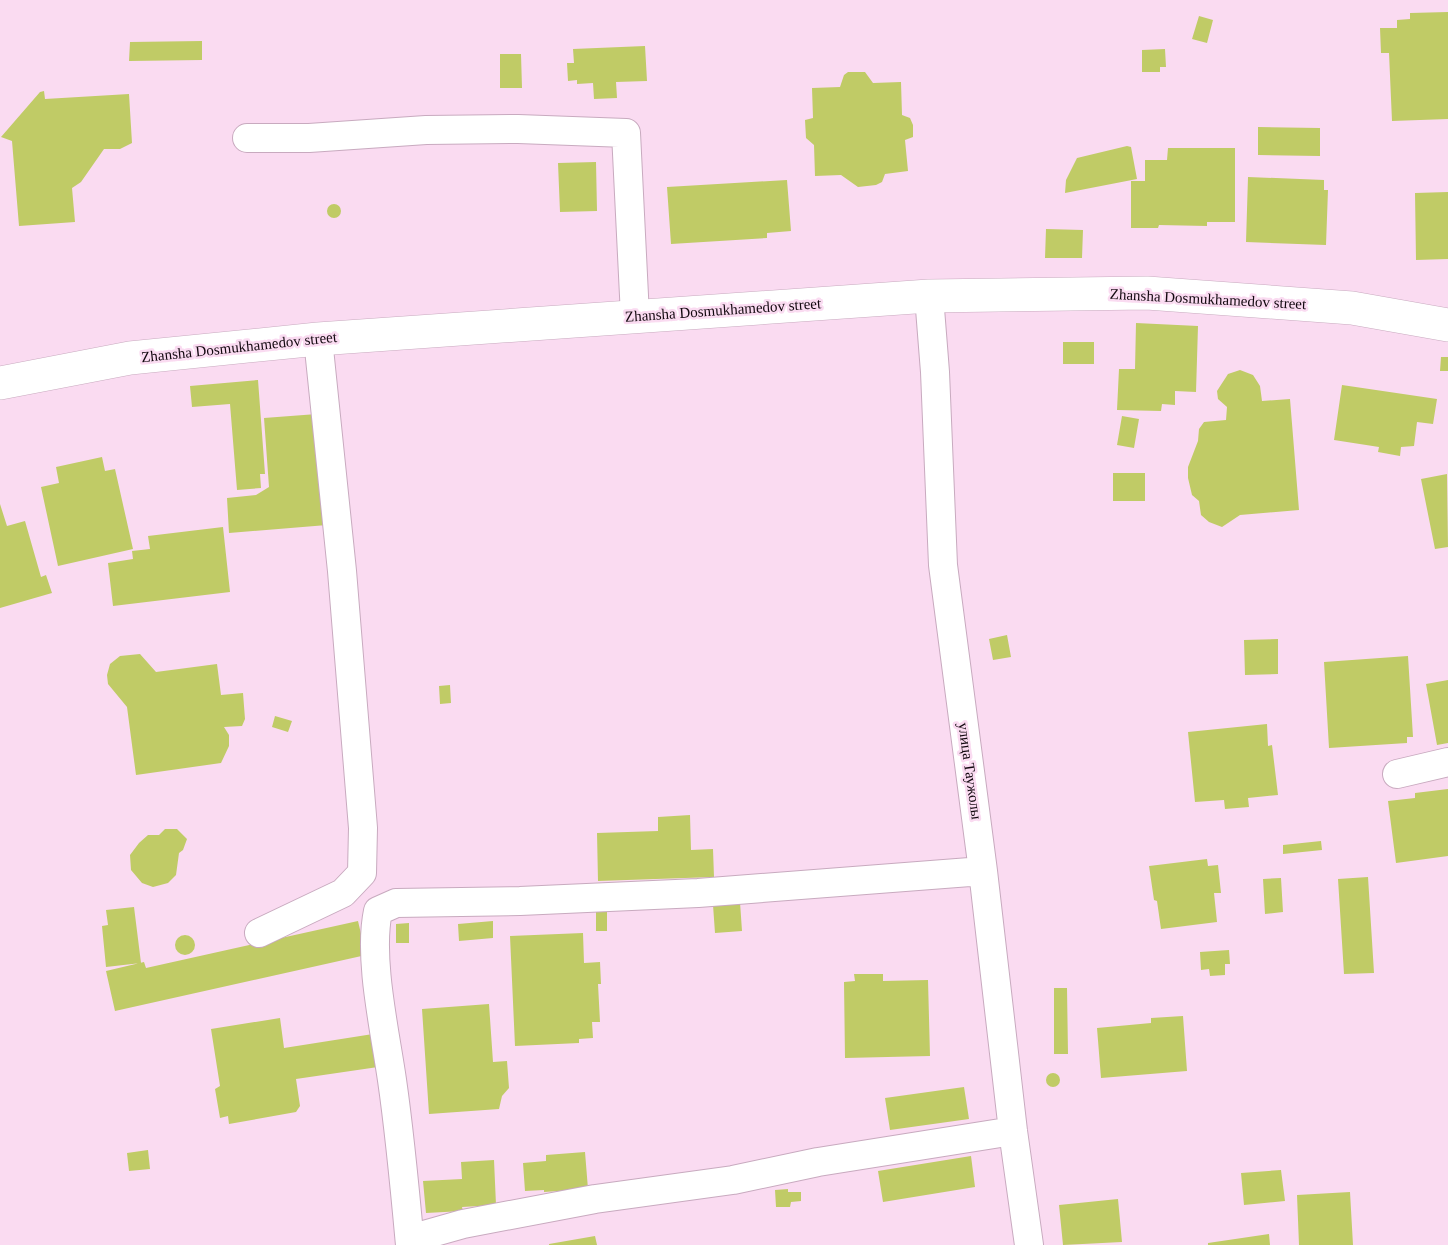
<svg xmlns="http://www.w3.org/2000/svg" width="1448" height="1245" viewBox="0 0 1448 1245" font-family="'Times New Roman',serif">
<rect width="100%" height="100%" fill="#fadbf1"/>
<!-- building -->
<path fill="#c0cb66" d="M 1448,12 L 1448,119 L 1392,121 L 1389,53 L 1381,53 L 1380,28 L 1397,28 L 1397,20 L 1410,19 L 1410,13 Z
M 1199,16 L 1213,20 L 1207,43 L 1192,39 Z
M 202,41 L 202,60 L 129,61 L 130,42 Z
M 645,46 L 647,81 L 616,82 L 617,98 L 594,99 L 593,83 L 577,84 L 577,80 L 568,81 L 567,63 L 574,63 L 573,49 Z
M 1165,49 L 1166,67 L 1160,67 L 1160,72 L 1142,72 L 1142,50 Z
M 500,54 L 521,54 L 522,88 L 500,88 Z
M 848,72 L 865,72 L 873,83 L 901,82 L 902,115 L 910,118 L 913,125 L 913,137 L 905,140 L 908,171 L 885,174 L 882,182 L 876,185 L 858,187 L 841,175 L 815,176 L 814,145 L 806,138 L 805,120 L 813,118 L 812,88 L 840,87 L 844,75 Z
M 44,91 L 45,99 L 129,94 L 132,143 L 120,149 L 104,149 L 81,182 L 72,188 L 75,222 L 19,226 L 12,141 L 1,137 L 40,92 Z
M 1258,127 L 1320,128 L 1320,156 L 1258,155 Z
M 1127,146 L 1131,147 L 1137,179 L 1065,193 L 1066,180 L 1077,158 Z
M 1168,148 L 1235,148 L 1235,222 L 1207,222 L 1207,226 L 1159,225 L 1158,228 L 1131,228 L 1131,181 L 1145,181 L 1145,160 L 1167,160 Z
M 596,162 L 597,211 L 560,212 L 558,163 Z
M 1248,177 L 1324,180 L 1324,190 L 1328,190 L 1326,245 L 1246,242 Z
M 787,180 L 791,231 L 767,233 L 767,238 L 671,244 L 667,187 Z
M 1448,192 L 1448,259 L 1416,260 L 1415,193 Z
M327 211a7 7 0 1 1 14 0a7 7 0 1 1-14 0Z
M 1046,229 L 1083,230 L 1082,258 L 1045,258 Z
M 1136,323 L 1198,326 L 1196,392 L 1175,391 L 1175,405 L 1162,404 L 1161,411 L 1117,410 L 1119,369 L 1135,369 Z
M 1063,342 L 1094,342 L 1094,364 L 1063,364 Z
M 1441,357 L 1448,357 L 1448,371 L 1440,371 Z
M 1240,370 L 1253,375 L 1260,386 L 1262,401 L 1290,399 L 1299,510 L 1240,515 L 1222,527 L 1209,522 L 1201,515 L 1199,501 L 1192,495 L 1188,478 L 1188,467 L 1198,441 L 1199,429 L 1204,422 L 1226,420 L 1227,407 L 1218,399 L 1217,391 L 1228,374 Z
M 258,380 L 265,474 L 260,474 L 261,488 L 237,490 L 230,404 L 192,407 L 190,386 Z
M 1342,385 L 1437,399 L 1433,424 L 1417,422 L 1414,446 L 1401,447 L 1400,456 L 1378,452 L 1379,447 L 1334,440 Z
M 317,414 L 327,525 L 229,533 L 227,498 L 256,495 L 269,487 L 264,418 Z
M 1122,416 L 1139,419 L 1134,448 L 1117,445 Z
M 102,457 L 105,471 L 115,469 L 133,549 L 58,566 L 41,487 L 59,483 L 56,467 Z
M 1113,473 L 1145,473 L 1145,501 L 1113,501 Z
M 1447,474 L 1448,547 L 1435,549 L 1421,479 Z
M 0,504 L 7,526 L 25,521 L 41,577 L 46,575 L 52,593 L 0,608 Z
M 223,527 L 230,592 L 113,606 L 108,563 L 133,559 L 132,551 L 150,549 L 148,536 Z
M 1007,635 L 1011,657 L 993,660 L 989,639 Z
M 1278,639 L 1278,674 L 1245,675 L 1244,640 Z
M 140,654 L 156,672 L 217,664 L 221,695 L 243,693 L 245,719 L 242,726 L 224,727 L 229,735 L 229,746 L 221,763 L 136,775 L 127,707 L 108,684 L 107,675 L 110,664 L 120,656 Z
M 1408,656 L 1413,737 L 1407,737 L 1407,743 L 1329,748 L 1324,662 Z
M 1448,680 L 1448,743 L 1437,745 L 1426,684 Z
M 450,685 L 451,703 L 440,704 L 439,686 Z
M 275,716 L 292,721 L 288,732 L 272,727 Z
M 1267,724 L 1268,746 L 1272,745 L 1278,795 L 1248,798 L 1249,807 L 1225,809 L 1224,800 L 1195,802 L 1188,732 Z
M 1448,789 L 1448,856 L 1396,863 L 1388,801 L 1415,798 L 1415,793 Z
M 690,815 L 691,850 L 713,849 L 714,877 L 598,881 L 597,833 L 658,831 L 658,817 Z
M 165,829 L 177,829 L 187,839 L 183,850 L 179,853 L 176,875 L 168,883 L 153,887 L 142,883 L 131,870 L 130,855 L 139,843 L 148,835 L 159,835 Z
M 1321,841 L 1322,850 L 1283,854 L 1283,845 Z
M 1207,859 L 1208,866 L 1218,865 L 1221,893 L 1214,893 L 1217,922 L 1161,929 L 1157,901 L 1154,900 L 1149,866 Z
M 1368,877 L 1374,973 L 1344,974 L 1338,879 Z
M 1281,878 L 1283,912 L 1265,914 L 1263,879 Z
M 740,902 L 742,931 L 715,933 L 713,905 Z
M 134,907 L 141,963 L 106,967 L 102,926 L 108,925 L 106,910 Z
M 596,909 L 607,909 L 607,931 L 596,931 Z
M 358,921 L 366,955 L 115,1011 L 106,971 L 144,962 L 146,968 Z
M 493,921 L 493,938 L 459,941 L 458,924 Z
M 409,923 L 409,943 L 396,943 L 396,924 Z
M 583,933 L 584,963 L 600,962 L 601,984 L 598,984 L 600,1022 L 592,1022 L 593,1038 L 579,1039 L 579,1043 L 515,1046 L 510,936 Z
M175 945a10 10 0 1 1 20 0a10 10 0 1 1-20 0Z
M 1229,950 L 1230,964 L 1225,964 L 1225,975 L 1210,976 L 1209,969 L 1201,970 L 1200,952 Z
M 854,974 L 883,974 L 883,981 L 928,980 L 930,1056 L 845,1058 L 844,982 L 855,981 Z
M 1054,988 L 1067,988 L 1068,1054 L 1054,1054 Z
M 489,1004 L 493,1062 L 507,1061 L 509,1088 L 502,1096 L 499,1109 L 429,1114 L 422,1009 Z
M 1183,1016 L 1187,1071 L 1101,1078 L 1097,1028 L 1151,1023 L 1151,1018 Z
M 280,1018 L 284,1048 L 373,1034 L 378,1067 L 296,1079 L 300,1106 L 296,1112 L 229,1124 L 228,1116 L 220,1118 L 215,1089 L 220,1086 L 211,1029 Z
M1046 1080a7 7 0 1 1 14 0a7 7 0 1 1-14 0Z
M 964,1087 L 969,1119 L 890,1130 L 885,1098 Z
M 148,1150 L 150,1169 L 129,1171 L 127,1153 Z
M 585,1152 L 588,1189 L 544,1192 L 544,1190 L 525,1191 L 523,1163 L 546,1161 L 546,1155 Z
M 971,1156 L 975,1187 L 883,1202 L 878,1171 Z
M 494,1160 L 496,1205 L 462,1207 L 463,1211 L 426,1213 L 423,1181 L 462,1179 L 461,1162 Z
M 1281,1170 L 1285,1201 L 1244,1205 L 1241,1173 Z
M 788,1189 L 788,1192 L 801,1192 L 801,1201 L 791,1202 L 790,1207 L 776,1207 L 775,1190 Z
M 1350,1192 L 1353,1245 L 1299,1245 L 1297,1195 Z
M 1118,1199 L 1122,1242 L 1063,1245 L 1059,1205 Z
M 1269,1234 L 1270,1245 L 1208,1245 L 1208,1243 Z
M 595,1236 L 597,1245 L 549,1245 L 549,1244 Z"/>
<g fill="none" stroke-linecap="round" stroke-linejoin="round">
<!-- minor casing -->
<g stroke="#c8aabf" stroke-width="30">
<path id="minor" d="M 247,138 L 309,138 L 426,130 L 518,129 L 626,133 L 635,316
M 929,296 L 935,372 L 943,565 L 983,871 L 1013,1131 L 1029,1245
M 1397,774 L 1448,762
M 259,933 L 343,893 L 362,873 L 363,828 L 342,571 L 318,339
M 410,1239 L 463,1224 L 595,1199 L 733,1180 L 818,1162 L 1013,1131
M 410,1245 C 405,1190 400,1135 392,1080 C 385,1031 368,958 378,911 L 396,903 L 520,901 L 698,893 L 983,871"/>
</g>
<!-- tertiary casing -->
<g stroke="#c8aabf" stroke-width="34">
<path id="tertiary" d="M 0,383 L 130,358 L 318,339 L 929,296 L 1147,293 L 1352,308 L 1448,325"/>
</g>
<!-- minor -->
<use href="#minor" stroke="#fff" stroke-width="28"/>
<!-- tertiary -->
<use href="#tertiary" stroke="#fff" stroke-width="33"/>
</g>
<g text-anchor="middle" stroke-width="5" stroke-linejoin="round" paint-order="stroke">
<!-- street labels -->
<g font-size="15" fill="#12080f" stroke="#fadbf1">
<text transform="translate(1208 299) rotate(3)" y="5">Zhansha Dosmukhamedov street</text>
<text transform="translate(723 310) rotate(-4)" y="5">Zhansha Dosmukhamedov street</text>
<text transform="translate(239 347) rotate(-6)" y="5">Zhansha Dosmukhamedov street</text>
<text transform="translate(970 771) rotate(82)" y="5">улица Таужолы</text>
</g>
</g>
</svg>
